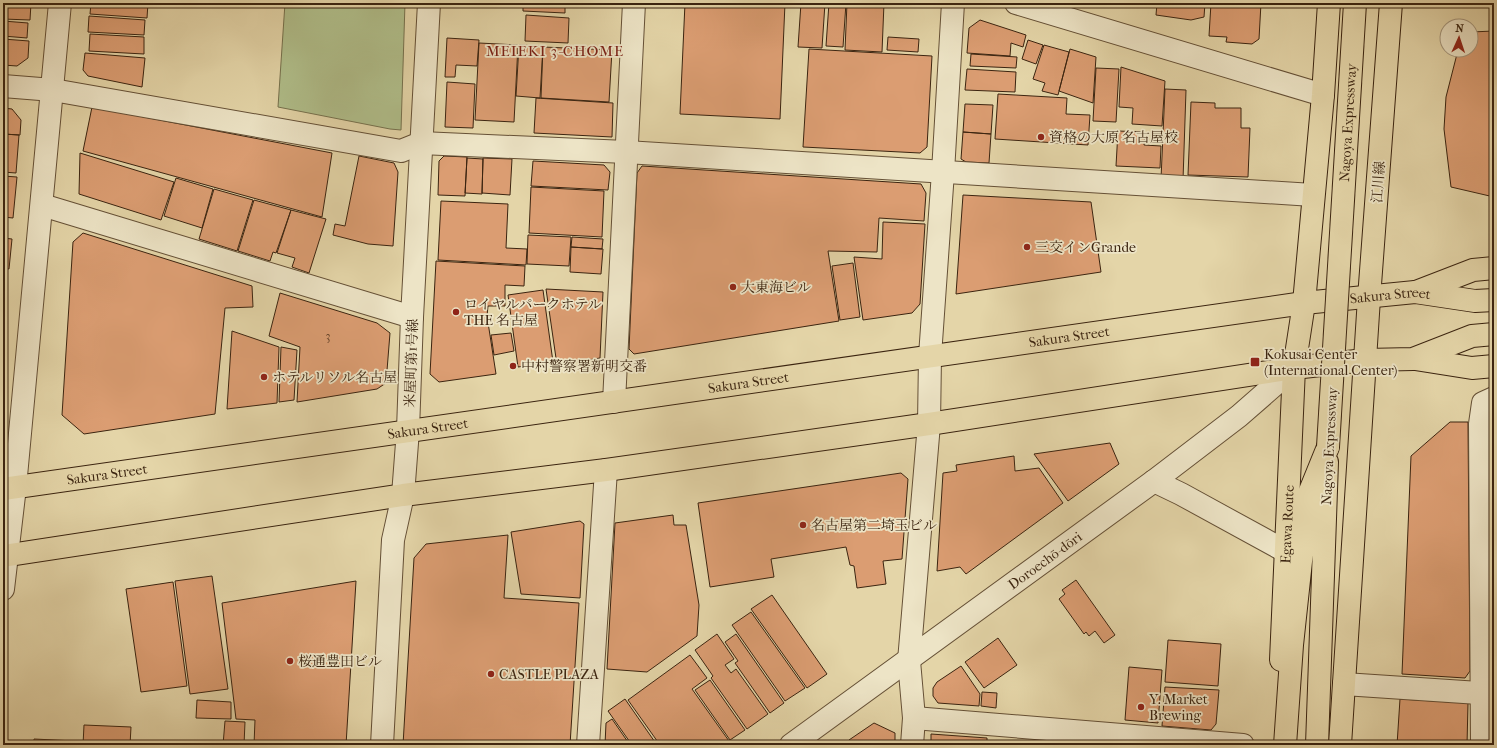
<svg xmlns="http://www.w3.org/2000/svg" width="1497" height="748" viewBox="0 0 1497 748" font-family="'IM FELL French Canon','Noto Serif JP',serif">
<rect width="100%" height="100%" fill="#e4d5a8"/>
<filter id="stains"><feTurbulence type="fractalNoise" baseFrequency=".005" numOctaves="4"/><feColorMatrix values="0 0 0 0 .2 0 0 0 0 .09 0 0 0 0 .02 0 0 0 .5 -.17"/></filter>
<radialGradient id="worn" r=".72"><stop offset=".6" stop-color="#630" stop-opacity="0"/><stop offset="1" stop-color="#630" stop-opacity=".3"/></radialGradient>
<!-- pitch -->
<path fill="#b0be8a" stroke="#76714d" d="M 285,3 L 405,3 L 401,130 L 390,129 L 278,107 Z"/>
<!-- building -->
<path fill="#db9d72" stroke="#3b2410" d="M 3,3 L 31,3 L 30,20 L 3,19 Z
M 91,3 L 148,3 L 147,18 L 90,14 Z
M 523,3 L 580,3 L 580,4 L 565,4 L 565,13 L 523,11 Z
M 581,3 L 614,3 L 614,6 Z
M 685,3 L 785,3 L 780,119 L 680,114 Z
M 801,3 L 825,3 L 822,48 L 798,47 Z
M 829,3 L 846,3 L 843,47 L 826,46 Z
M 847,3 L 884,3 L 882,52 L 845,50 Z
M 1157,3 L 1205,3 L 1204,17 L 1191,20 L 1156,15 Z
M 1211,3 L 1261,3 L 1259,39 L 1252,44 L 1226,42 L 1227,37 L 1209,36 Z
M 526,15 L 569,18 L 568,43 L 525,41 Z
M 89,16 L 145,20 L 144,35 L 88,32 Z
M 980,20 L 1026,35 L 1023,47 L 1011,43 L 1010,56 L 967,53 L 969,28 Z
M 3,21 L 28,23 L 27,38 L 3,36 Z
M 1494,31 L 1494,197 L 1451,187 L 1444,129 L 1446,97 L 1458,50 L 1471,50 L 1471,32 Z
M 90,34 L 144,37 L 144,54 L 89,51 Z
M 888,37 L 919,39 L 918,52 L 887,50 Z
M 447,38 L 479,40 L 477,66 L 456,65 L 455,77 L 445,77 Z
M 3,39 L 29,41 L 28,58 L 17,66 L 3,65 Z
M 1028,40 L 1043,45 L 1036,64 L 1022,59 Z
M 479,43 L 518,45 L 514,122 L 475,120 Z
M 519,45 L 543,46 L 540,98 L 516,96 Z
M 1044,45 L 1069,52 L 1058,95 L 1042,91 L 1045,83 L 1033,79 Z
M 543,47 L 612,50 L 609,102 L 541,98 Z
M 809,49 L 932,56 L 927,147 L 920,153 L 803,147 Z
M 1070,49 L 1096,57 L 1093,103 L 1059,91 Z
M 85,53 L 145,58 L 142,87 L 88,76 L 83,70 Z
M 971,54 L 1017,57 L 1016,68 L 970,66 Z
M 1121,67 L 1165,81 L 1162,126 L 1132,124 L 1133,108 L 1119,107 Z
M 1096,68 L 1119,69 L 1116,122 L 1093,121 Z
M 967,69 L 1016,72 L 1015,92 L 965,90 Z
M 447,82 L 475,84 L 473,128 L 445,127 Z
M 1165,89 L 1186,90 L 1183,180 L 1161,179 Z
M 998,94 L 1067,98 L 1066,114 L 1090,115 L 1088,145 L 995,139 Z
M 536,98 L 613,103 L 612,137 L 534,133 Z
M 1191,102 L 1215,103 L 1215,108 L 1241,108 L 1241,128 L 1250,128 L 1248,177 L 1188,175 Z
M 965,104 L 993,105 L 991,134 L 963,132 Z
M 92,107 L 332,153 L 322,217 L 83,151 Z
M 3,108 L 12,109 L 21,120 L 20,135 L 3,134 Z
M 1118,131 L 1145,132 L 1144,145 L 1161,146 L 1160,168 L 1116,166 Z
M 963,132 L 991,134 L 989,163 L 966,162 L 961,159 Z
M 3,134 L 19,135 L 16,173 L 3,172 Z
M 80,153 L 174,182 L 161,220 L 79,194 Z
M 359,156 L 394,163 L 398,172 L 393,246 L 368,244 L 333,235 L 335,224 L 345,226 Z
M 444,156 L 467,157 L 465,196 L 438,195 L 439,161 Z
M 467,158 L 483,159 L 482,194 L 465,193 Z
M 483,158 L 512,159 L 510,195 L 482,193 Z
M 533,161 L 604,165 L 610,172 L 608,190 L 531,186 Z
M 642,166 L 921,184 L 926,193 L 924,221 L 879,218 L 877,252 L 828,251 L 839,321 L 634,354 L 629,349 L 637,173 Z
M 3,176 L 17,177 L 13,218 L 3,217 Z
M 176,178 L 213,189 L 202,228 L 164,216 Z
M 531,187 L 604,191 L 602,237 L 529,233 Z
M 214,189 L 253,200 L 237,251 L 199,239 Z
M 963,195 L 1091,202 L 1101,272 L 956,294 Z
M 254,200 L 291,210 L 276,253 L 273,252 L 270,261 L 238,251 Z
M 441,201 L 508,204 L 506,248 L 527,249 L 526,265 L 438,260 Z
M 291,210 L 326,219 L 309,273 L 292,267 L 295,258 L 277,253 Z
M 883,222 L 925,224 L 920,304 L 912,313 L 863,320 L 854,257 L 882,259 Z
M 83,233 L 252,286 L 253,307 L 225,308 L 215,414 L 84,434 L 62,415 L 73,242 Z
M 528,235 L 571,237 L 569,266 L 527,264 Z
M 572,237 L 603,239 L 602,249 L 571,247 Z
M 3,238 L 12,239 L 9,269 L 3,268 Z
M 571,247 L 603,249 L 601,274 L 570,272 Z
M 436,261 L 525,266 L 524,286 L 505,285 L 505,306 L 488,306 L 487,316 L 496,374 L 439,382 L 430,374 Z
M 853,263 L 860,317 L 840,320 L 832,266 Z
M 546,289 L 603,292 L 600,358 L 557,365 Z
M 543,290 L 553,362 L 518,367 L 508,295 Z
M 280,293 L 377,323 L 390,333 L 386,383 L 377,389 L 297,402 L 300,347 L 269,336 Z
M 232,331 L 279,347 L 277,403 L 227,409 Z
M 511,333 L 514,351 L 494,355 L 491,335 Z
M 281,347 L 297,350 L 294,400 L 279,402 Z
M 1450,422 L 1468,422 L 1470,671 L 1465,678 L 1402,674 L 1411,456 Z
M 1110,443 L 1119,464 L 1068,501 L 1034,454 Z
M 1014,456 L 1015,471 L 1039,468 L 1063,503 L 966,574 L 960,567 L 937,571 L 943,473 L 957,471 L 956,465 Z
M 901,473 L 908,479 L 902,559 L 883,561 L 886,584 L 857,588 L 854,566 L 850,565 L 846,547 L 771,559 L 774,577 L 710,587 L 698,503 Z
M 673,515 L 674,525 L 686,525 L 699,605 L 697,636 L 647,672 L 607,669 L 615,523 Z
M 580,521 L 584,524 L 580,598 L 521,594 L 511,532 Z
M 508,535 L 504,598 L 579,603 L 570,745 L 403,745 L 414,558 L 426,544 Z
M 212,576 L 228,689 L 190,694 L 175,581 Z
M 1076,580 L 1115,635 L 1104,643 L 1095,631 L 1089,636 L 1086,632 L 1084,634 L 1059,599 L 1065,594 L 1062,590 Z
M 356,581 L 346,745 L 254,745 L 255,720 L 236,719 L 222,603 Z
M 173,582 L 187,686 L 141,692 L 126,589 Z
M 772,595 L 827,674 L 807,688 L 751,609 Z
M 751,612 L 805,688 L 785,701 L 732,625 Z
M 717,634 L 734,659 L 725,665 L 731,673 L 736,669 L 768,714 L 747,729 L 711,678 L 713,676 L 695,650 Z
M 736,634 L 784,703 L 770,713 L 735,663 L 738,661 L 725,642 Z
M 998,638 L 1017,665 L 984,688 L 965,662 Z
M 1168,640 L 1221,644 L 1218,686 L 1165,682 Z
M 690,655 L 707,678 L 692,689 L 729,741 L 723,745 L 660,745 L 628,700 Z
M 961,666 L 980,694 L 979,706 L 938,703 L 933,696 L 933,688 L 937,682 Z
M 1129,667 L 1162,670 L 1158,723 L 1125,720 Z
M 710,680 L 745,730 L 730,740 L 695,690 Z
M 1165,687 L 1219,690 L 1216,724 L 1211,730 L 1162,726 Z
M 982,692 L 997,693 L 996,708 L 981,706 Z
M 625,699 L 657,745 L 632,745 L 608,711 Z
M 1400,699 L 1468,703 L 1467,745 L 1397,745 Z
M 197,700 L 231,702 L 231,719 L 196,718 Z
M 612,719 L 630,745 L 605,745 L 606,723 Z
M 225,721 L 245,722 L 244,745 L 223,745 Z
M 874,723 L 895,733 L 895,745 L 852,745 L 849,740 Z
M 84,725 L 131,727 L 130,745 L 83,745 Z
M 931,734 L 987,738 L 987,745 L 931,745 Z
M 34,739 L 75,741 L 75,745 L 34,745 Z"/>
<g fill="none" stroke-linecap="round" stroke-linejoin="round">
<!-- minor casing -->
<g stroke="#655036" stroke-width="24">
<g id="minor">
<path d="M 1016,3 L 1323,95"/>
<path d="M 3,86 L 53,90 L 401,151 L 421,143 L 626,152 L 1313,195"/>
<path d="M 42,205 L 412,317"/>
<path d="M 614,402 L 634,3"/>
<path d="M 1154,481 L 1181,494 L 1287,552"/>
<path d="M 3,589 L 15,487 L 60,3"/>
<path d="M 1344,684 L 1494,694"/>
<path d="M 914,718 L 1243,745"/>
<path d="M 382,745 L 393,540 L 403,495 L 408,430 L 412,317 L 429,3"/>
<path d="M 588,745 L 606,470"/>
<path id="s1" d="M 791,745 L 1154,481 L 1239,416 L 1294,368"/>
<path d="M 912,745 L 914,718 L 909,661 L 929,424 L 930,356 L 943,172 L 953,3"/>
<path d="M 1482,745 L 1480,424 L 1483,403 L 1494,398"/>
</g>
</g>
<!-- major casing -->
<g stroke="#3b2410" stroke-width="24">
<g id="major">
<path d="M 1416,292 L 1473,270 L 1494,268"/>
<path d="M 1415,359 L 1472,368 L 1494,366"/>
<path id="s2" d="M 3,489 L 1304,303 L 1415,292 L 1475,301 L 1494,300"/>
<path d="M 3,556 L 403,495 L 606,470 L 929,424 L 1294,368 L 1365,360 L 1413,359 L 1472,336 L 1494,334"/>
<path id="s3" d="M 1281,660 L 1294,368 L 1304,303 L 1323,95 L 1329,3"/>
<path d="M 1340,745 L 1369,298 L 1391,3"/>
</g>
</g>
<!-- highway casing -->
<g stroke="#3b2410" stroke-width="24">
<path id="highway" d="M 1285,745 L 1292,645 L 1308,496 L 1328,447
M 1317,745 L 1327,462"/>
</g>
<!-- minor -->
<use href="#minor" stroke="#ede4c6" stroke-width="22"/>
<!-- major -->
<use href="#major" stroke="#e4d5a8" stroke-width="22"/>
<!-- highway -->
<use href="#highway" stroke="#e4d5a8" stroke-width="22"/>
<!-- highway-bridge casing -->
<g stroke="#3b2410" stroke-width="24" stroke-linecap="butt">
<g id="highway-bridge">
<path id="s4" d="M 1328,447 L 1355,3"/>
</g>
</g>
<!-- highway-bridge -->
<use href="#highway-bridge" stroke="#e4d5a8" stroke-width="22"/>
</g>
<!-- markers -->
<g fill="#8f2418" stroke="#ede4c6" stroke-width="1.5">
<circle cx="1041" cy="137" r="4"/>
<circle cx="1027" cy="247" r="4"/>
<circle cx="733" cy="287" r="4"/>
<circle cx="456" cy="312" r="4"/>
<rect x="1250" y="357" width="10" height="10" rx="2"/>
<circle cx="513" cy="366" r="4"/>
<circle cx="264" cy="377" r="4"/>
<circle cx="803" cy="525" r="4"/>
<circle cx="290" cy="661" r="4"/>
<circle cx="491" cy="674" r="4"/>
<circle cx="1141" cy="707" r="4"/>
</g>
<g text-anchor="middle" stroke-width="3.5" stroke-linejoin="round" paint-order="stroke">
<!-- number labels -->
<g font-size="12" fill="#634228">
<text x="328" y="340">3</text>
</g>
<!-- street labels -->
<g font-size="14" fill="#3b2410" stroke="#ede4c6">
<text dy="5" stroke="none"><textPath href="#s4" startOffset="325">Nagoya Expressway</textPath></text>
<text transform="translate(1378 182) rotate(-86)" y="5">江川線</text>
<text dy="5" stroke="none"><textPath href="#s2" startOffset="1401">Sakura Street</textPath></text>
<text dy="5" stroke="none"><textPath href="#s2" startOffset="1077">Sakura Street</textPath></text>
<text transform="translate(411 363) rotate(-88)" y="5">米屋町第1号線</text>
<text dy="5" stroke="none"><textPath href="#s2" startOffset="753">Sakura Street</textPath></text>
<text dy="5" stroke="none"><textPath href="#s2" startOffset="429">Sakura Street</textPath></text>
<text transform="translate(1329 446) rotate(-87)" y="5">Nagoya Expressway</text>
<text dy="5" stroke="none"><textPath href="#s2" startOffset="105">Sakura Street</textPath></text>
<text dy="5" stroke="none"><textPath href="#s3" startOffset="136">Egawa Route</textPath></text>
<text dy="5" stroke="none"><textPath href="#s1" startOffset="314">Doroechō-dōri</textPath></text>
</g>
<!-- poi labels -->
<g font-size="14" fill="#3b2410" stroke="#ede4c6" text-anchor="start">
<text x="1049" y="142">資格の大原 名古屋校</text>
<text x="1035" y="252">三交インGrande</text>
<text x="741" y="292">大東海ビル</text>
<text x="464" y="309">ロイヤルパークホテル<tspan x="464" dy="16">THE 名古屋</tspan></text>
<text x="1264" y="359">Kokusai Center<tspan x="1264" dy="16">(International Center)</tspan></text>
<text x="521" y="371">中村警察署新明交番</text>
<text x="272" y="382">ホテルリソル名古屋</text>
<text x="811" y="530">名古屋第二埼玉ビル</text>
<text x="298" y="666">桜通豊田ビル</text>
<text x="499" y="679">CASTLE PLAZA</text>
<text x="1149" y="704">Y. Market<tspan x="1149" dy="16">Brewing</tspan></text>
</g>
<!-- neighbourhood labels -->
<g font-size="15" letter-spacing="1" fill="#7a1f14" stroke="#ede4c6">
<text x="555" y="56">MEIEKI 3-CHOME</text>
</g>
</g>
<!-- margin -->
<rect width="1497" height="748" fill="none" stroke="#e4d5a8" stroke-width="16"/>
<rect x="4" y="4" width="1489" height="740" fill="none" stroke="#3b2410" stroke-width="2"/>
<rect x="8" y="8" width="1481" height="732" fill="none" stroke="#3b2410"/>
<!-- north arrow -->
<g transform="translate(1459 38) rotate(3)"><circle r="19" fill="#ede4c6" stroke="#a6977d"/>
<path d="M0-3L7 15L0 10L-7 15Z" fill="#8f2418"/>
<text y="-6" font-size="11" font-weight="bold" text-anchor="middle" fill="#3b2410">N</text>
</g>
<rect width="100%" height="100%" filter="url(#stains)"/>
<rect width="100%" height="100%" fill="url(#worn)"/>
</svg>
